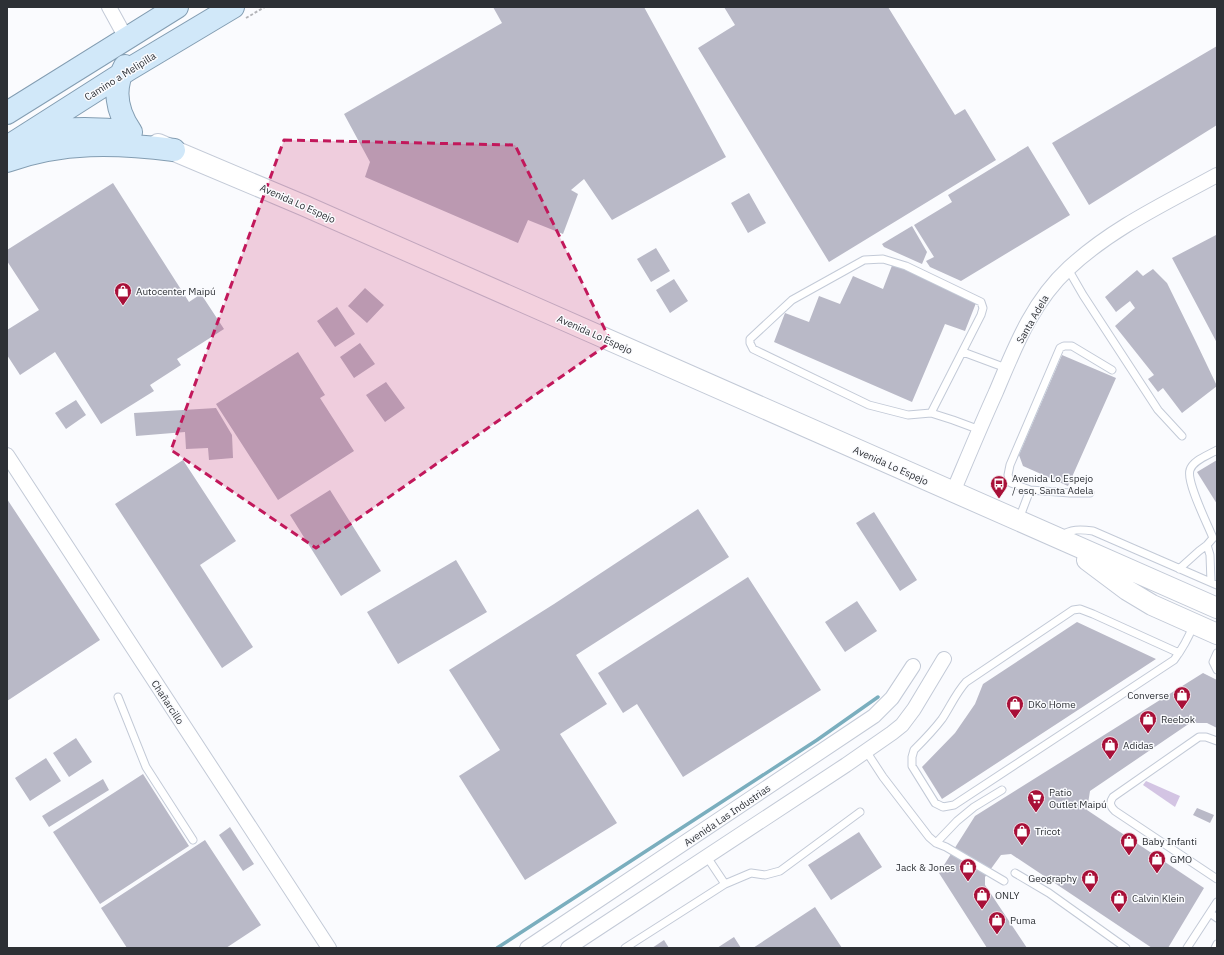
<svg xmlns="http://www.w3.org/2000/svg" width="1224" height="955" viewBox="0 0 1224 955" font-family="'IBM Plex Sans',sans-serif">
<rect width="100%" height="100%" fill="#fafbfe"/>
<!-- green -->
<path fill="#d3c4e3" d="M 1146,781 L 1180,796 L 1175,807 L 1143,785 Z"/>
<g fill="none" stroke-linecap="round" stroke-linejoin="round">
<!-- stream -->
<path stroke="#7aaebe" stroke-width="3.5" d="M 497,948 L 817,740 L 878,697"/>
</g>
<!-- building -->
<path fill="#b9b9c7" d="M 493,7 L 644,7 L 726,157 L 612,220 L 584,179 L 571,190 L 578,194 L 563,234 L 528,220 L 518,243 L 365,177 L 370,162 L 344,114 L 502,23 Z
M 724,7 L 888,7 L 955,115 L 965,109 L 996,160 L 829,262 L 698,48 L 735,25 Z
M 1217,46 L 1217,125 L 1089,205 L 1052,143 Z
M 1028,146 L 1070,215 L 961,281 L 930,267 L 926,261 L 934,257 L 914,225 L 952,202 L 948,195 Z
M 113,183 L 189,302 L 201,294 L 224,329 L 177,359 L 181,365 L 150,385 L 154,391 L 101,424 L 55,352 L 20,375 L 7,355 L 7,330 L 39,310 L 7,261 L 7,250 Z
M 749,193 L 766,223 L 748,233 L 731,203 Z
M 912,226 L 927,252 L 922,264 L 884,247 L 882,244 Z
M 1216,235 L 1217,237 L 1217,343 L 1172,258 Z
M 656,248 L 670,271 L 651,282 L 637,259 Z
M 893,263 L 976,303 L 965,331 L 945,324 L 912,402 L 774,342 L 785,313 L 809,322 L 819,296 L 840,304 L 853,276 L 883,289 Z
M 1153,269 L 1167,283 L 1196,342 L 1217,386 L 1182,413 L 1163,388 L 1158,392 L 1148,379 L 1154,375 L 1115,326 L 1135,308 L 1130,301 L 1116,312 L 1105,297 L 1137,270 L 1143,276 Z
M 674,279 L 688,301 L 670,313 L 656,290 Z
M 365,288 L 384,305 L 367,323 L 348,306 Z
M 337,307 L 355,334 L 335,347 L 317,321 Z
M 360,343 L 375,364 L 354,378 L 340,357 Z
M 298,352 L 325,395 L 320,398 L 354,451 L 278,500 L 216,404 Z
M 1062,355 L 1116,378 L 1068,486 L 1023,466 L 1019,455 Z
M 386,382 L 405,408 L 385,422 L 366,395 Z
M 76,400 L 86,415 L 66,429 L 55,413 Z
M 216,408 L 232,435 L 233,458 L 209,460 L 208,448 L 186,449 L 185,432 L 136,436 L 134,413 Z
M 183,460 L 236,541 L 200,565 L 253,647 L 222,668 L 115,504 Z
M 1217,460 L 1217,504 L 1197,472 Z
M 330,490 L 381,571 L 341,596 L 290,515 Z
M 7,499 L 100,640 L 7,701 Z
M 698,509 L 729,557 L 576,655 L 607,704 L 560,734 L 617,823 L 525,880 L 459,776 L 500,750 L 449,670 L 554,604 Z
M 874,512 L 917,580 L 900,591 L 856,523 Z
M 456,560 L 487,612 L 398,664 L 367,612 Z
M 748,577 L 821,690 L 683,777 L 637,704 L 623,713 L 598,673 Z
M 857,601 L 877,631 L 845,652 L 825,622 Z
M 1077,622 L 1156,659 L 942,799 L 922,767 L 955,733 L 975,704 L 983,684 Z
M 1203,673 L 1217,680 L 1217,728 L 1207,723 L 1190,723 L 1090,791 L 1087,810 L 1204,888 L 1168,948 L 1152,948 L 1011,854 L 1001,855 L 985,877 L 985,885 L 1027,948 L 987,948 L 939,873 L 975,816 Z
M 76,738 L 92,762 L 69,777 L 53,753 Z
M 46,758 L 61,781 L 30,801 L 15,778 Z
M 143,774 L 189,846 L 100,904 L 53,832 Z
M 103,779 L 109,790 L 49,827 L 42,816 Z
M 1197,808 L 1214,815 L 1210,823 L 1193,815 Z
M 230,827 L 254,864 L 243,871 L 219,835 Z
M 859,832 L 882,867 L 831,900 L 808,865 Z
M 205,840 L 261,925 L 226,948 L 127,948 L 101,908 Z
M 815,907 L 842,948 L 753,948 Z
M 734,937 L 741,948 L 717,948 Z
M 664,940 L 669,948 L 652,948 Z"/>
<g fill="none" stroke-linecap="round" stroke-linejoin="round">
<!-- lane casing -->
<g stroke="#c3cad7" stroke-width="9">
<path id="lane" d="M 1068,269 L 1083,295 L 1158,410 L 1182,436
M 963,352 L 1006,368
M 931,413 L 981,315 L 983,308 L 981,302 L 906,266 L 883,259 L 864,260 L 792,300 L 750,339 L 750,343 L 753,349 L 869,405 L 908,415 L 931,413 L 953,420 L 980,430
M 1030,490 L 1070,493 L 1090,493
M 1019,519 L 1030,490 L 1011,483 L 1008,475 L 1010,465 L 1060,348 L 1064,346 L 1072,346 L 1112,370
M 1060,536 C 1071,529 1080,529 1093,531 L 1217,585
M 1213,538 C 1208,525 1186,482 1190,470 C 1193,460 1209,455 1217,450
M 1207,545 L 1210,555 L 1211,582
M 1179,569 L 1199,551 L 1207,545 L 1213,538
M 1179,653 L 1093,614 L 1080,609 L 1073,610 L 966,682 C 956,693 950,707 942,719 C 933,731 923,741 914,750 L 912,757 L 912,766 L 935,803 L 943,807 L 954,805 L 1174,660 C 1183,648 1188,639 1193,626
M 1217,653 L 1213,662 L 1217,670
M 118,697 L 146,767 L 193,840
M 1217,741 L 1206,737 L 1199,737 L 1113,797 C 1109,803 1110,806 1115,811 L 1217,879
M 866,751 L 883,777 L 929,837 L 936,843 L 946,847 L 1004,881
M 936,843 L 957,821 L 974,807 L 1002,790
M 707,857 L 725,884
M 1015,873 L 1049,893 L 1126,948
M 1210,913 L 1217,918
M 625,948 L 725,884 L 751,873 L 765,875 L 780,871 L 860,812
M 1187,948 L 1217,902
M 1215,948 L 1217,944"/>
</g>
<!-- street casing -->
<g stroke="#c3cad7" stroke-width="16">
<path id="street" d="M 109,7 L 126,38
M 7,455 L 329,948
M 953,492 C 967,459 981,425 996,392 C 1015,347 1032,302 1069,268 C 1112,228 1166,203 1217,175
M 527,948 L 874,716 L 892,698 L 913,666
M 568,948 L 846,765 L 892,733 L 902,725 L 914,709 L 944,659"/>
</g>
<!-- secondary casing -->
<g stroke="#c3cad7" stroke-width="22">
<path id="secondary" d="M 158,144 L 305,206 L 1217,608
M 1087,560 L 1127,590 L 1152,605 L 1217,634"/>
</g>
<!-- primary casing -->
<g stroke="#839db2" stroke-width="24">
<path id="primary" d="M 125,66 C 112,89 117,112 131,132
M 7,113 L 177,7
M 35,133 C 66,128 98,128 130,132
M 7,147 L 131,68 L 233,7
M 7,161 C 63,141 116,143 174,150"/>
</g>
<!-- path -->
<path stroke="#b3b4b8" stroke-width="2" stroke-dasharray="3 2" stroke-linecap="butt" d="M 246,18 L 265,7"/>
<!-- lane -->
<use href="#lane" stroke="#fff" stroke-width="7"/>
<!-- street -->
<use href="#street" stroke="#fff" stroke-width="14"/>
<!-- secondary -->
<use href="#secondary" stroke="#fff" stroke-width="20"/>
<!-- primary -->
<use href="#primary" stroke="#d1e8f9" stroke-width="22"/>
</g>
<!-- marked area -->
<path fill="#c2185b" fill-opacity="0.2" stroke="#c2185b" stroke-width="3" stroke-dasharray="8 5" stroke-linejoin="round" d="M 284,140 L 515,145 L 611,342 L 316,548 L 171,450 Z"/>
<!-- icons -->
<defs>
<g id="shop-pin" transform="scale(0.9)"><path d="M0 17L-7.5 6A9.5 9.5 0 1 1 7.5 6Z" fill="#a81038" stroke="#fafbfe"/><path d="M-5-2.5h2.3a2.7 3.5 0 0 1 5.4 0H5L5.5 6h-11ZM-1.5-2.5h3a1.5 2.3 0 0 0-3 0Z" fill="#fff"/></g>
<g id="bus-pin" transform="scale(0.9)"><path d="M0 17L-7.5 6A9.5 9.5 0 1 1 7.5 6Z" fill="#a81038" stroke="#fafbfe"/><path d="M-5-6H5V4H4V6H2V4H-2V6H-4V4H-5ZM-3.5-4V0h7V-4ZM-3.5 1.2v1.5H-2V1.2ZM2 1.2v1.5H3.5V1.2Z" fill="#fff"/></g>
<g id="supermarket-pin" transform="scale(0.9)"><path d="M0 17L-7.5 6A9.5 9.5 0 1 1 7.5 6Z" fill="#a81038" stroke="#fafbfe"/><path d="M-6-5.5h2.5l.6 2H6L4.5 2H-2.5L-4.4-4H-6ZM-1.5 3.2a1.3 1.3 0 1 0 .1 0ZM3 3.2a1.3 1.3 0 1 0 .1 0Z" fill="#fff"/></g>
</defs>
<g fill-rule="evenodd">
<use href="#shop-pin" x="123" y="291"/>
<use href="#bus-pin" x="999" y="484"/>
<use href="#shop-pin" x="1182" y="695"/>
<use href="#shop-pin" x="1015" y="704"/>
<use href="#shop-pin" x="1148" y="719"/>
<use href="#shop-pin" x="1110" y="745"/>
<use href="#supermarket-pin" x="1036" y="798"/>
<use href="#shop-pin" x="1022" y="831"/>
<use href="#shop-pin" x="1129" y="841"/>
<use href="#shop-pin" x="1157" y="859"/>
<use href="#shop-pin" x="968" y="867"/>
<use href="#shop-pin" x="1090" y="878"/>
<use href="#shop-pin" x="982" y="895"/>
<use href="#shop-pin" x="1119" y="898"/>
<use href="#shop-pin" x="997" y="920"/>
</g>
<g text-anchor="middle" stroke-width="3" stroke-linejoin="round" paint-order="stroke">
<!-- street labels -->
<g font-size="10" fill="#2d3035" stroke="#fafbfe">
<text transform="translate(120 76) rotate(-32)" y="4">Camino a Melipilla</text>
<text transform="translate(298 203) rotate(24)" y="4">Avenida Lo Espejo</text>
<text transform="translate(1032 319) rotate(-60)" y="4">Santa Adela</text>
<text transform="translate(595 334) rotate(24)" y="4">Avenida Lo Espejo</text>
<text transform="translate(891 465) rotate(24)" y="4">Avenida Lo Espejo</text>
<text transform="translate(168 702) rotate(57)" y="4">Chañarcillo</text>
<text transform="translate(727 815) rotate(-34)" y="4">Avenida Las Industrias</text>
</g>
<!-- poi labels -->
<g font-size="10" fill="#2d3035" stroke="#fafbfe" text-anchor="start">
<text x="136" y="295">Autocenter Maipú</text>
<text x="1012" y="482">Avenida Lo Espejo<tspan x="1012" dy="12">/ esq. Santa Adela</tspan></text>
<text x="1169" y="699" text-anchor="end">Converse</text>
<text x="1028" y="708">DKo Home</text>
<text x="1161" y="723">Reebok</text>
<text x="1123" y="749">Adidas</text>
<text x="1049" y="796">Patio<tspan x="1049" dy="12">Outlet Maipú</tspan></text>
<text x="1035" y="835">Tricot</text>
<text x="1142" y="845">Baby Infanti</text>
<text x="1170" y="863">GMO</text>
<text x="955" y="871" text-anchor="end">Jack &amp; Jones</text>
<text x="1077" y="882" text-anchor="end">Geography</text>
<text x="995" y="899">ONLY</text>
<text x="1132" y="902">Calvin Klein</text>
<text x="1010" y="924">Puma</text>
</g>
</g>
<!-- border -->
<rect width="1224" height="955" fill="none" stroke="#2d3035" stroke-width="16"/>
</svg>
